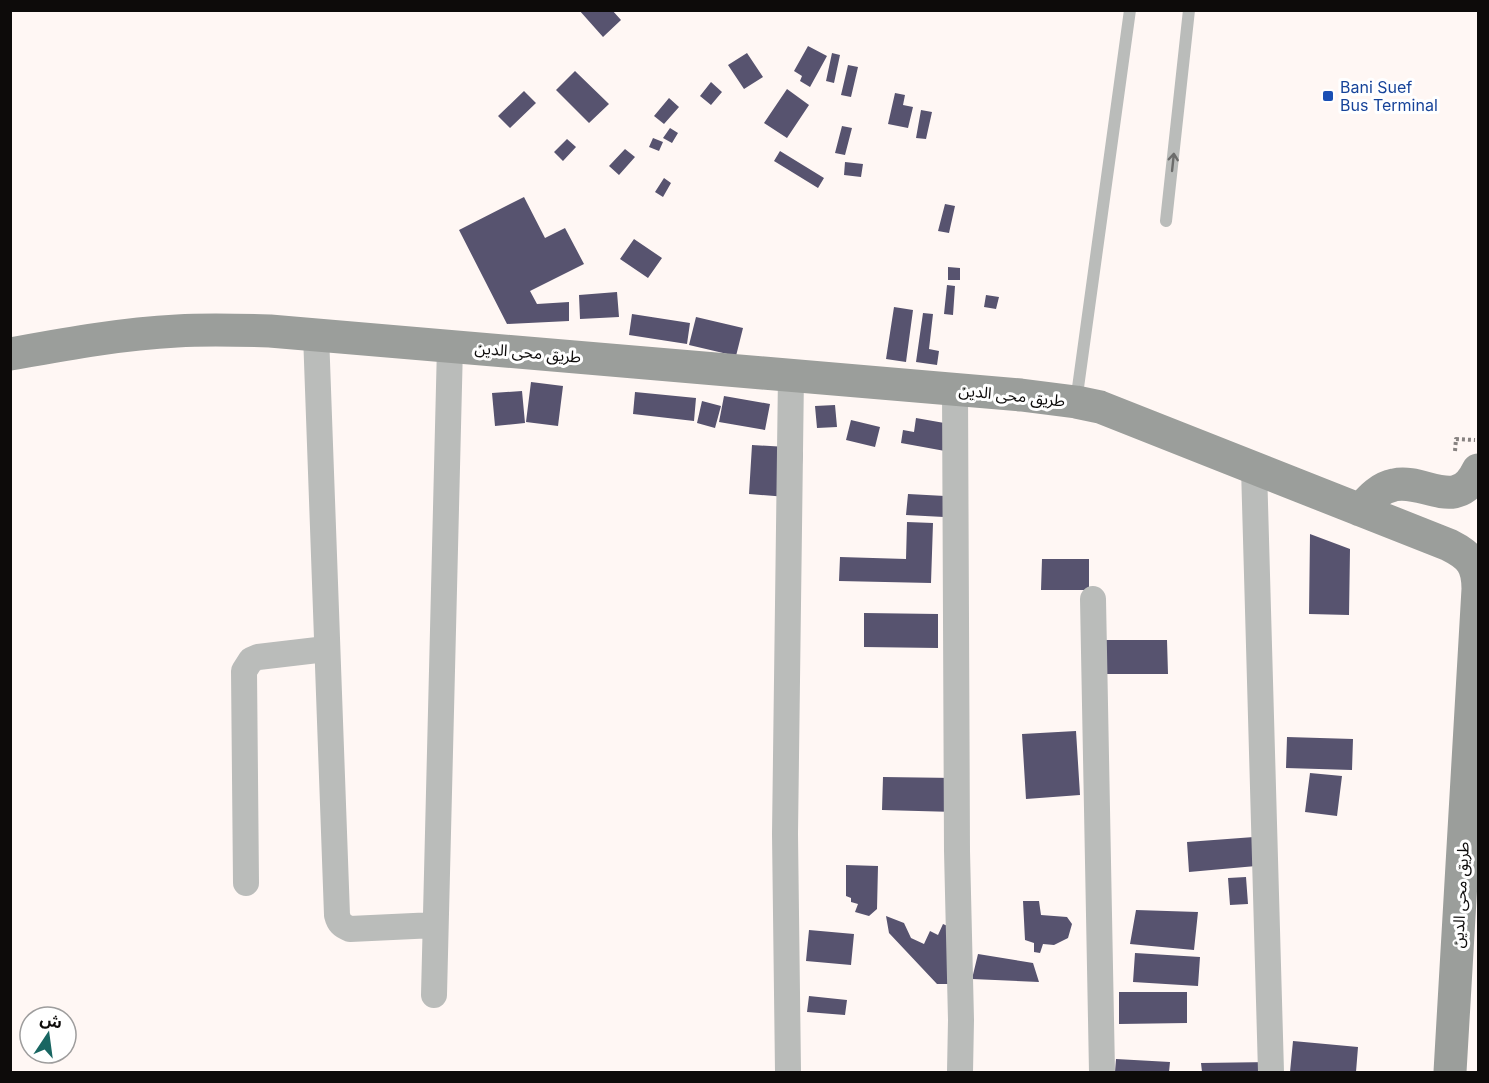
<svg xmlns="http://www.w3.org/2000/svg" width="1489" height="1083" viewBox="0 0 1489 1083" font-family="Inter,'Noto Sans Arabic',sans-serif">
<rect width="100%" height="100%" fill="#fff7f4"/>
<!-- building -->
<path fill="#57536f" d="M 579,10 L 612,10 L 621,20 L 603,37 Z
M 808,46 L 827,56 L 810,87 L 800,81 L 802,76 L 794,71 Z
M 747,53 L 763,77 L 744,89 L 728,65 Z
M 832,53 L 840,55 L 834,83 L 826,81 Z
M 848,65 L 858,67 L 851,97 L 841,95 Z
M 575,71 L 609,104 L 589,123 L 556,90 Z
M 711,82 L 722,92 L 711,105 L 700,96 Z
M 787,89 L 809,105 L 787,138 L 764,123 Z
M 524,91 L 536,103 L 510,128 L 498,116 Z
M 895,93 L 905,95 L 903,105 L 913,107 L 908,128 L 888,124 Z
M 669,98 L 679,107 L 664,124 L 654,116 Z
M 921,110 L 932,112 L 926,139 L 916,138 Z
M 842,126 L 852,128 L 845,155 L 835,153 Z
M 670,128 L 678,133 L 672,143 L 663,138 Z
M 653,138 L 663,142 L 659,151 L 649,147 Z
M 567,139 L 576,147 L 563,161 L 554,152 Z
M 625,149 L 635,157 L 619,175 L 609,166 Z
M 780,151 L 824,178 L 818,188 L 774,161 Z
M 845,162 L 863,164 L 861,177 L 844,175 Z
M 664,178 L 671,183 L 663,197 L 655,192 Z
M 524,197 L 545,238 L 565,228 L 584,264 L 530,291 L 537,304 L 569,302 L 569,321 L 507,324 L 459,230 Z
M 945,204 L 955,206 L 949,233 L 938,231 Z
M 634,239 L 662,258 L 648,278 L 620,259 Z
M 948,267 L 960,268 L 960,280 L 948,280 Z
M 947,285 L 955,286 L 953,315 L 944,314 Z
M 617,292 L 619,317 L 580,319 L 579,295 Z
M 986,295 L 999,297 L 996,309 L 984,307 Z
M 894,307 L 913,310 L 906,362 L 886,359 Z
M 923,313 L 933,314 L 929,349 L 939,351 L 937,365 L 916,362 Z
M 632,314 L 690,323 L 687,344 L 629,335 Z
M 696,317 L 743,328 L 736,356 L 689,345 Z
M 531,382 L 563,386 L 558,426 L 526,422 Z
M 522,391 L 525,423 L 495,426 L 492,393 Z
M 635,392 L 696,398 L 694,421 L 633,414 Z
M 724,396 L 770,404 L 765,430 L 719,422 Z
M 702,401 L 721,406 L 715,428 L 697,423 Z
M 835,405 L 837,427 L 817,428 L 815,406 Z
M 916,418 L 950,424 L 945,451 L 901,443 L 903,430 L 914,432 Z
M 851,420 L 880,427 L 875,447 L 846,440 Z
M 752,445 L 803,448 L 800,498 L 749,494 Z
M 908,494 L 945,496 L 944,517 L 906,515 Z
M 907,522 L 933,523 L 931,583 L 839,581 L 840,557 L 906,559 Z
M 1310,534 L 1350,549 L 1349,615 L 1309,614 Z
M 1042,559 L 1089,559 L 1089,590 L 1041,590 Z
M 864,613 L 938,614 L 938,648 L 864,647 Z
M 1099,640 L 1167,640 L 1168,674 L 1100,674 Z
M 1076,731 L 1080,795 L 1026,799 L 1022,734 Z
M 1287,737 L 1353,739 L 1352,770 L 1286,768 Z
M 1310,773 L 1342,776 L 1337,816 L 1305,812 Z
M 883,777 L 955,778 L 955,812 L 882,810 Z
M 1254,837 L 1256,866 L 1189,872 L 1187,842 Z
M 846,865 L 878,866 L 877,909 L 869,916 L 855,912 L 858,904 L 851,902 L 851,898 L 846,896 Z
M 1246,877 L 1248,904 L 1230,905 L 1228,878 Z
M 1023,901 L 1039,901 L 1041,915 L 1067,917 L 1072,924 L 1068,938 L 1054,945 L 1043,944 L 1040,953 L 1034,952 L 1034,943 L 1025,940 Z
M 1136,910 L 1198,912 L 1194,950 L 1130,944 Z
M 886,916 L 904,923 L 911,938 L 924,944 L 930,931 L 938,935 L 943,924 L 952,928 L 950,984 L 937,984 L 889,933 Z
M 809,930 L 854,934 L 851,965 L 806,961 Z
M 1135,953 L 1200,957 L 1198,986 L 1133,982 Z
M 978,954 L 1033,963 L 1039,982 L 972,979 Z
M 1119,992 L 1187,992 L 1187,1023 L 1119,1024 Z
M 809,996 L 847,1000 L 845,1015 L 807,1012 Z
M 1293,1041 L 1358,1047 L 1356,1072 L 1290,1072 Z
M 1116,1059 L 1170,1062 L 1169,1072 L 1115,1072 Z
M 1271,1062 L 1271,1072 L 1202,1072 L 1201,1063 Z"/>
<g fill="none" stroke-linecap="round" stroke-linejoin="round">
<!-- path -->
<path stroke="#878280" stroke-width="4" stroke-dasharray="3 3" stroke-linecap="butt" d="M 1455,451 L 1456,439 L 1475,440"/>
<!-- lane -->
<path stroke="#babcba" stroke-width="12" d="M 1166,221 L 1189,10
M 1076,402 L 1130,10"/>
<!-- street -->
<path stroke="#babcba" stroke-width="26" d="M 316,334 L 337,915 C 339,923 342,926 350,929 L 435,925
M 955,389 L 957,851 L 961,1020 L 960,1072
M 1254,468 L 1271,1072
M 1093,599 L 1102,1072
M 246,883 L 244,671 L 251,660 L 258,657 L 326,649
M 434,995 L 450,346
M 788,1072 L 785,834 L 791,375"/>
<!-- secondary -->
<path stroke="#9b9e9b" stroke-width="33" d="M 10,354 C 66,344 120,334 177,331 C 208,329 239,330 270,331 L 1021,395 L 1076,402 L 1100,407 L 1449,545 C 1471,556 1478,565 1478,589 L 1450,1072
M 1360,510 C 1370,499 1379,488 1394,485 C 1425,478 1457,514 1478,470"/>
</g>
<!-- one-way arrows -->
<defs><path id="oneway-shaft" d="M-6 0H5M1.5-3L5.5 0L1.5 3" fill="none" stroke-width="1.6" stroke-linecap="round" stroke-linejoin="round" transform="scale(1.5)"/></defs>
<use stroke="#6c6c6b" href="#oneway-shaft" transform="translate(1173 162) rotate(-84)"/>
<!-- markers -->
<rect fill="#1a4fb4" stroke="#fff" stroke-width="2" x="1322" y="90" width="12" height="12" rx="3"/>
<g text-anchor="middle" stroke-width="6" stroke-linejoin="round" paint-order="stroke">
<!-- transit labels -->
<g font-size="16" fill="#164399" stroke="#fff" text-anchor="start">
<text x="1340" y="93">Bani Suef<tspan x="1340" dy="18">Bus Terminal</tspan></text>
</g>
<!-- street labels -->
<g font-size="16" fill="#0d0b0a" stroke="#fff">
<text transform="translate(528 352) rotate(5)" y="6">طريق محى الدين</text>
<text transform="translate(1012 395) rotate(6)" y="6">طريق محى الدين</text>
<text transform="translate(1460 895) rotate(-87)" y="6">طريق محى الدين</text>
</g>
</g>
<!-- border -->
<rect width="1489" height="1083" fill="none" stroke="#0d0b0a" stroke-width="24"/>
<!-- north arrow -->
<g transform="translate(48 1035) rotate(13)"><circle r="28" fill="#ffffff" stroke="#9e9d9d" stroke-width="1.5"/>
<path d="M0-4.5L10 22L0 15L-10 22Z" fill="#186662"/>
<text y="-9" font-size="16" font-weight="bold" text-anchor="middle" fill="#0d0b0a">ش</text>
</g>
</svg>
